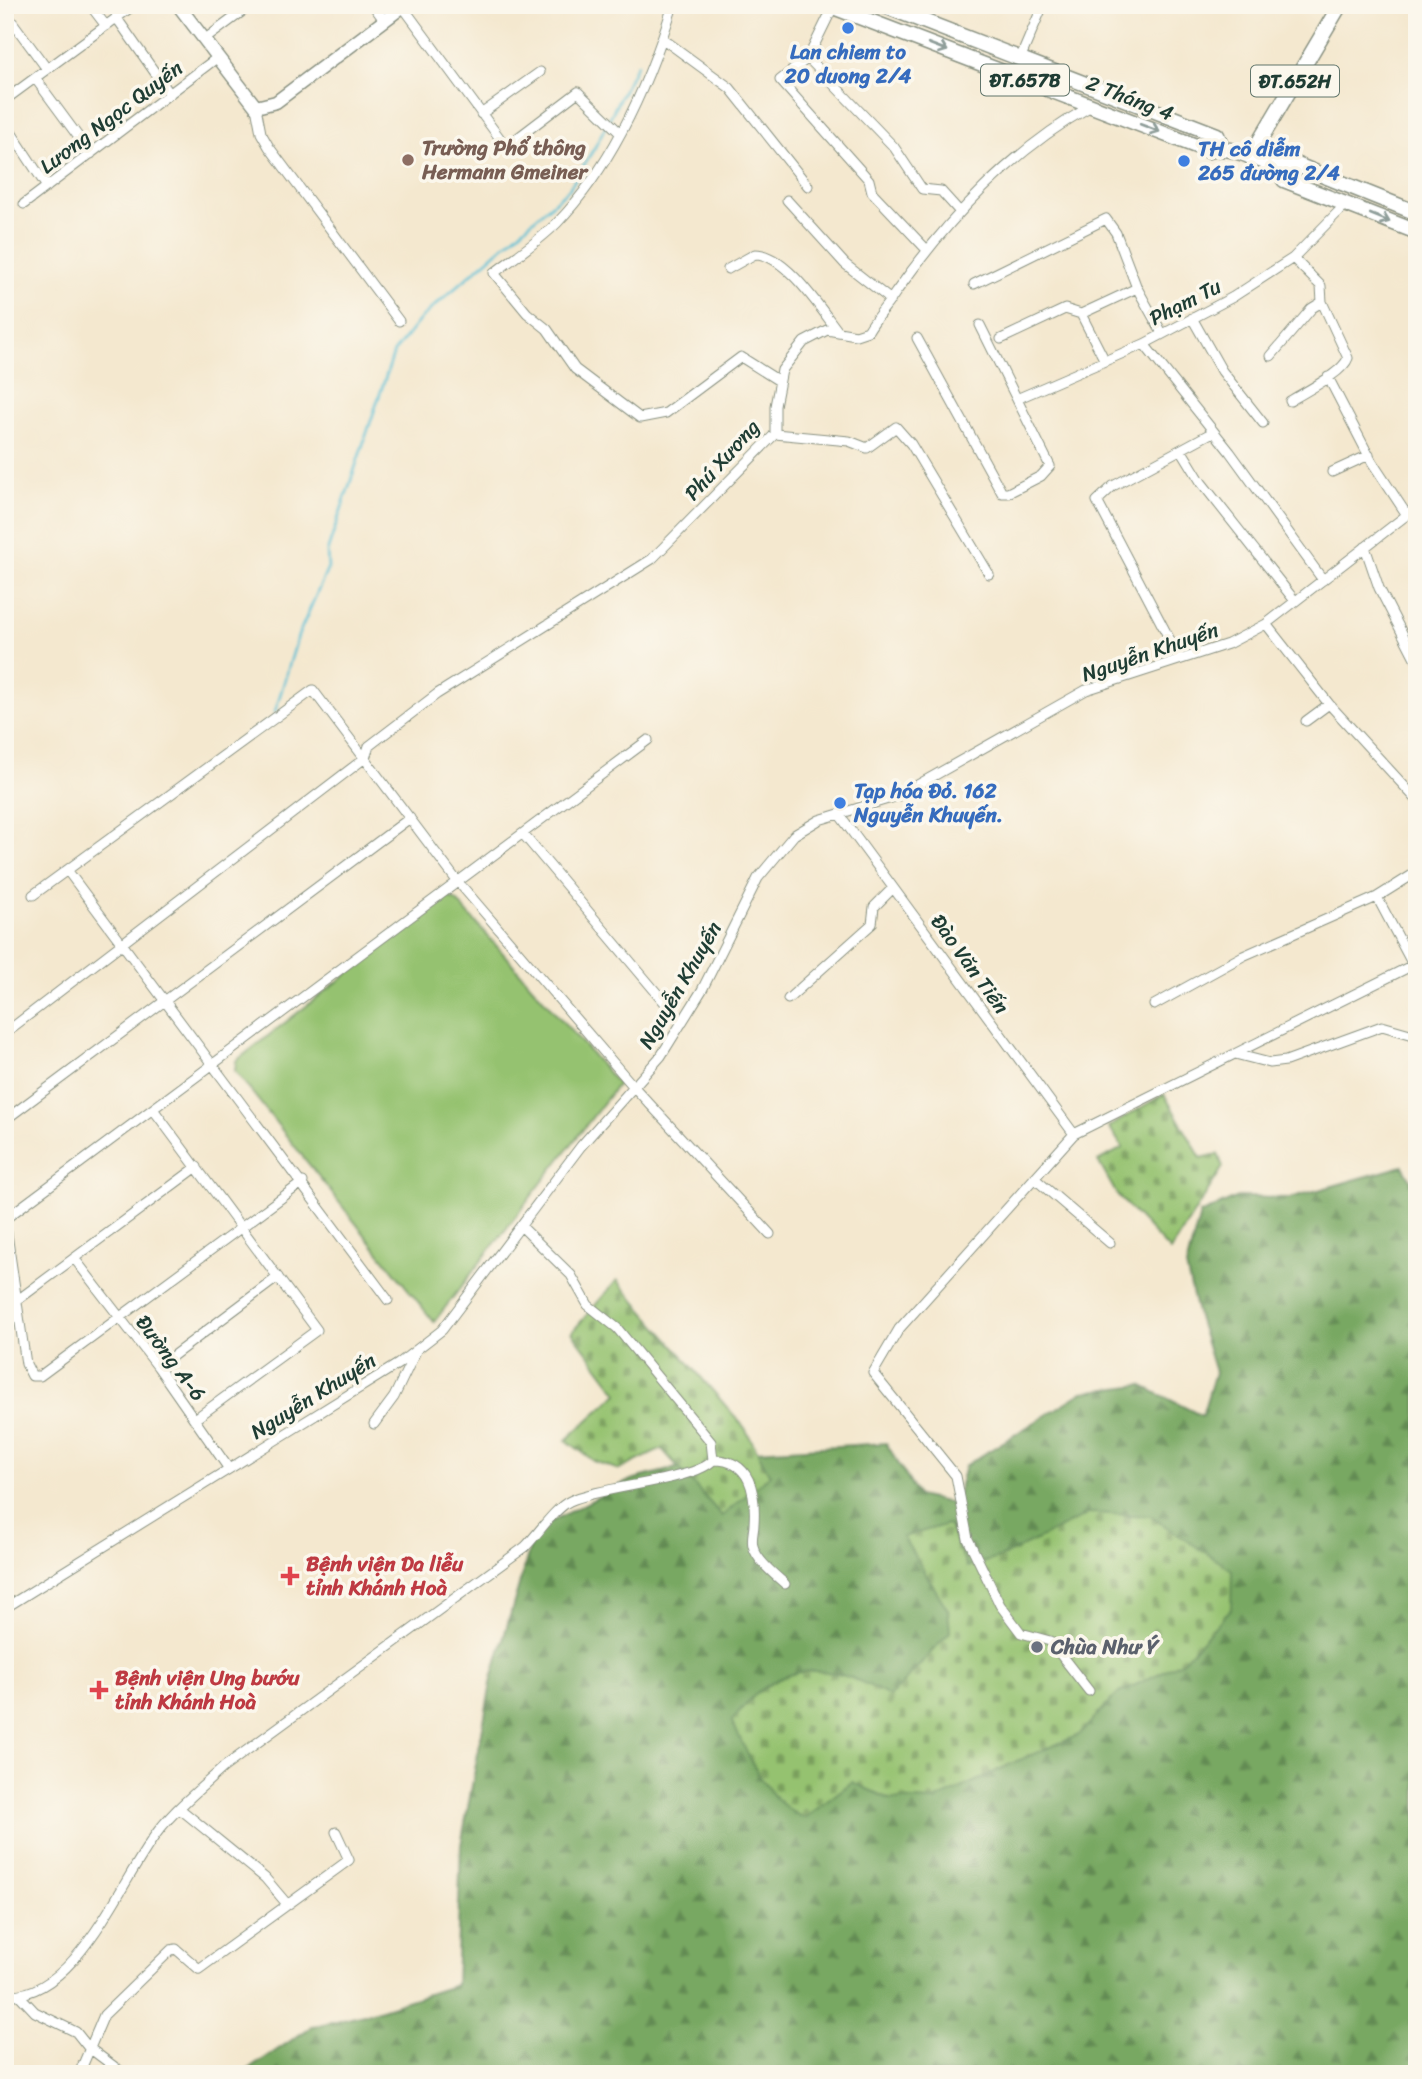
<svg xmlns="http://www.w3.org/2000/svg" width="1422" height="2079" viewBox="0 0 1422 2079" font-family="Sriracha,sans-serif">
<defs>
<pattern id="forest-firs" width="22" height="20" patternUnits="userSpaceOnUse" patternTransform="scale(1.75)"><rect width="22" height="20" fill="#78a862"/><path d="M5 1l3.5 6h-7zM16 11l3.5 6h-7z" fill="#628a52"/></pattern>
<pattern id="cemetery-stones" width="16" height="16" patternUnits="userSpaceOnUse" patternTransform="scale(1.75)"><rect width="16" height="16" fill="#95c270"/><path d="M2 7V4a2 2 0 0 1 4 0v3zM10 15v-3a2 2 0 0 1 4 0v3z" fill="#799f5d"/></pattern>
</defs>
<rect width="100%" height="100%" fill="#fbf7ec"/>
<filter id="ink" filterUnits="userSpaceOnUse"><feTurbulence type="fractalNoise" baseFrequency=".0143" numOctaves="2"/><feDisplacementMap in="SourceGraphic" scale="14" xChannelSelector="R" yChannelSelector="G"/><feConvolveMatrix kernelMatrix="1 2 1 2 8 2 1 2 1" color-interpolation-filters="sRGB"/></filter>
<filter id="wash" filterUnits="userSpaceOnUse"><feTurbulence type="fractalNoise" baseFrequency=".00686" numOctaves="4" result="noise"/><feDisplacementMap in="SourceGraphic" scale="28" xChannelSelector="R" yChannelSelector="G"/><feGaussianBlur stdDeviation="1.57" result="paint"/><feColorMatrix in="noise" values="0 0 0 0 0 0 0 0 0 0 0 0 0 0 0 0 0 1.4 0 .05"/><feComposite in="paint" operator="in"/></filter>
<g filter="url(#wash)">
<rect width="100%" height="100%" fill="#f4e8cf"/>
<!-- green -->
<path fill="#95c270" stroke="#5a8052" stroke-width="2" d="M 447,896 L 457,901 L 618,1084 L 434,1322 L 235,1071 L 236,1061 Z"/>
<!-- forest -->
<path fill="url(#forest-firs)" stroke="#4c724b" stroke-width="2" d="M 1403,1166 L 1417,1190 L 1417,2074 L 242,2074 L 311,2027 L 372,2012 L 456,1985 L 461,1845 L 492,1678 L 532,1540 L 540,1527 L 631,1480 L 738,1452 L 886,1443 L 918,1496 L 955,1504 L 965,1466 L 1083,1392 L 1141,1385 L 1202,1416 L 1215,1372 L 1198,1317 L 1186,1267 L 1200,1214 L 1238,1197 L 1290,1198 Z"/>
<!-- cemetery -->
<path fill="url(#cemetery-stones)" stroke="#5a8052" stroke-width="2" d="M 1164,1094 L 1201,1158 L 1218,1154 L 1223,1167 L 1170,1251 L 1117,1195 L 1098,1161 L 1123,1148 L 1109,1127 Z
M 617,1280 L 745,1428 L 770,1475 L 722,1516 L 662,1449 L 619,1470 L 594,1461 L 566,1440 L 618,1393 L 572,1332 Z
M 1091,1513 L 1150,1516 L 1232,1570 L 1231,1609 L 1182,1662 L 1117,1694 L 1079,1735 L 1017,1761 L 935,1801 L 889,1799 L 852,1782 L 805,1818 C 767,1804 748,1755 732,1721 C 777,1659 828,1659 890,1697 L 950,1632 L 948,1610 L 903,1537 L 948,1524 L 967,1567 L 999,1558 Z"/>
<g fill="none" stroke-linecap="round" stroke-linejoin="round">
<!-- stream -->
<path stroke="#58bfd5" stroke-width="2.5" d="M 275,712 L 298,636 L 328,568 L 327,552 L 394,352 L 422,317 L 569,189 L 595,147 L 637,64"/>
</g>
</g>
<g filter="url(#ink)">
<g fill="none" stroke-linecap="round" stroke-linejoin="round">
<!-- street casing -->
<g stroke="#8a9282" stroke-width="11">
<path id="street" d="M 90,5 L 106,26
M 373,5 L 384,20
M 673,5 C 649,83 614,164 557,223 C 538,242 515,257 494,273 L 527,313 L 547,329 L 575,369 L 640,418 L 666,413 L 741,357 L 779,381
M 403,7 L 504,144 L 511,143 L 578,92 L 620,133
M 833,7 L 808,58 L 780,80 L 869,180 L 872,192 L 927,250
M 5,12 L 47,69
M 116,17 L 170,94
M 663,39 L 730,88 L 808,186
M 204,40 L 251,5
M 808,58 L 894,147 L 922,189 L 941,191 L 960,212
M 1020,59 L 1043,5
M 35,78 L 91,154
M 5,100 L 134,5
M 256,107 L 261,133 L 269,147 L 399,321
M 481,114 L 540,72
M 5,123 L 47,187
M 787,200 L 845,264 L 891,300
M 24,204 L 218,57
M 728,269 L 755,254 C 785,254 820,308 837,330
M 974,284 L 1106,219 L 1116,233 L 1137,288 L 1162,333
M 1192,318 L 1222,371 L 1263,423
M 917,338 L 1002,493 L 1008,493 L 1041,476 L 1050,466 L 980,325
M 1001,339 L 1065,309 L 1081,314
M 1144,344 L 1230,452 L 1323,580
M 1271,356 L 1312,308 L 1322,302
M 1104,359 L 1081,314 L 1137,288
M 1328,377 L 1372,462 L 1407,515
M 1019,398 L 1144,344 L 1233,297 L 1293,258 L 1346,204
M 1290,401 C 1304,392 1343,373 1348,358 L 1322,302 L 1321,286 L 1293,258
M 775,434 L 849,441 L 867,448 L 896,427 L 911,444 L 989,574
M 1182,451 L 1201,482 L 1295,601
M 1332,472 L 1369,455
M 1365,547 L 1379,588 L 1415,658
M 1266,624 L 1329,704 L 1417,800
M 1180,659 L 1097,501 L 1113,486 L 1213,432
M 1306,721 L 1329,704
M 839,814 L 1074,1134
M 523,834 L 682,1023
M 67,870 L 388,1300
M 33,895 L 313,690 L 454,877 L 634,1087 L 770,1234
M 788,999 L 872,924 L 874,907 L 893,888
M 1154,1005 L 1243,956 L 1377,897
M 5,1033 L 365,758 L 369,746 L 437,694 L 652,559 L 775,434 L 775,406 L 782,370 L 804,342 L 827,330 L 856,335 L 868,331 C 876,317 887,306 896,292 C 949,218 1011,151 1091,106
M 1235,1054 L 1270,1063 L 1286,1061 L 1382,1026 L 1417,1036
M 153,1109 L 317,1330 L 195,1419
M 5,1120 L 410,818
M 1034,1178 L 1110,1243
M 5,1219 L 648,740
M 5,1220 L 26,1364 L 32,1376 L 40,1376 L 303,1182
M 74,1258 L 158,1367 L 229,1469
M 15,1302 L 197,1167
M 158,1367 L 278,1277
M 374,1424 L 394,1397 L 416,1351
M 713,1460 C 751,1459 756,1493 754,1524 C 754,1531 751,1538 753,1546 C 757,1561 774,1574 785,1584
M 5,1608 L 398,1364 L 442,1330 L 581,1146 L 661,1056 L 702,990 L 758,878 L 794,835 L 819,820 L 898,796 L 1086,690 L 1228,644 L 1266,624 L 1417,507
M 1089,1691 L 1050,1641 L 1021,1633 L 1000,1605 L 968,1539 L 956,1476 L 873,1373 L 899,1329 L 1074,1134 L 1413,965 L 1377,897 L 1417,872
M 179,1808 L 265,1878 L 287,1904
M 5,1995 C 76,2001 122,1877 159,1830 C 178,1806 202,1787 224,1767 L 525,1547 C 538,1534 555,1508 570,1501 C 601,1486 696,1481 713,1460 L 711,1442 L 617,1328 L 588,1305 L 571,1275 L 521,1226
M 20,1996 L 35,2012 L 76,2032 L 88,2047 L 124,2074
M 79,2074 L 104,2015 L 171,1950 L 176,1949 L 199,1969 L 349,1860 L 336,1832"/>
</g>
<!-- secondary casing -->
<g stroke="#8a9282" stroke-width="15">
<path id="secondary" d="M 178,5 L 256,107 L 276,102 L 405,5"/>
</g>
<!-- primary casing -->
<g stroke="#8a9282" stroke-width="17">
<path id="primary" d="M 828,5 L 1209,151 C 1238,141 1263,172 1292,163 L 1417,213
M 882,5 L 1217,135 L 1222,147
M 1250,157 L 1340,5
M 1278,167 L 1284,180 L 1417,232"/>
</g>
<!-- street -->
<use href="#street" stroke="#fff" stroke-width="9"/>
<!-- secondary -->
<use href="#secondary" stroke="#fff" stroke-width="12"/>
<!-- primary -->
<use href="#primary" stroke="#fff" stroke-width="14"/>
</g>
<!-- one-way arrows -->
<defs><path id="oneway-shaft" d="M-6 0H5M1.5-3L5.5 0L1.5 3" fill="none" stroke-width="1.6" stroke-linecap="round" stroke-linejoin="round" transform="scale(1.75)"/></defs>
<g stroke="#8f9e9a">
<use href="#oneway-shaft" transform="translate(938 47) rotate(21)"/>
<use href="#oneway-shaft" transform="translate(1150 128) rotate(21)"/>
<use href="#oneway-shaft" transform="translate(1380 218) rotate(22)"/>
</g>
</g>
<!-- markers -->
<g fill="#3f7fe0" stroke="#fbf7ec" stroke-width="2.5">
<circle cx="848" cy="28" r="7"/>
<circle cx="1184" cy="161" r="7"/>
<circle cx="840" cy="803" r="7"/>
</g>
<circle fill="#8d6e63" stroke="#fbf7ec" stroke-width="2.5" cx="408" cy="160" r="7"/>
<g fill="#e0444e" stroke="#fbf7ec" stroke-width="2.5">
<path d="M286.5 1565.5h7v7h7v7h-7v7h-7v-7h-7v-7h7z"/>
<path d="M95.5 1679.5h7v7h7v7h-7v7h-7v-7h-7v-7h7z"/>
</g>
<circle fill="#6b7280" stroke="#fbf7ec" stroke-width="2.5" cx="1037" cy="1647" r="7"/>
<g text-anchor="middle" stroke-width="7" stroke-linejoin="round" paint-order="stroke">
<!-- shield labels -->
<g fill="#fbf7ec" stroke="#61756b" stroke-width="2">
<rect x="981" y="64.5" width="88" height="31" rx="5"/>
<rect x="1251" y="65.5" width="88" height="31" rx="5"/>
</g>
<g font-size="19" font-weight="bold" fill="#1f3d34">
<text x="1025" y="87">ĐT.657B</text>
<text x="1295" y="88">ĐT.652H</text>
</g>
<!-- shop labels -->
<g font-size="21" font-weight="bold" fill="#366cbe" stroke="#fbf7ec" text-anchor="start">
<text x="848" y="59" text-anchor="middle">Lan chiem to<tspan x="848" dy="24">20 duong 2/4</tspan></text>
<text x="1198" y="156">TH cô diễm<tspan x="1198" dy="24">265 đường 2/4</tspan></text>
<text x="854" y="798">Tạp hóa Đỏ. 162<tspan x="854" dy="24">Nguyễn Khuyến.</tspan></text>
</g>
<!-- street labels -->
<g font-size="21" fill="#1f3d34" stroke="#fbf7ec">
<text transform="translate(1130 98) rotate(21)" y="7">2 Tháng 4</text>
<text transform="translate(111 117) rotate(-37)" y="7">Lương Ngọc Quyến</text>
<text transform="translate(1185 302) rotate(-27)" y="7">Phạm Tu</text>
<text transform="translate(722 460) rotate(-48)" y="7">Phú Xương</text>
<text transform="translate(1150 652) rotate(-19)" y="7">Nguyễn Khuyến</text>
<text transform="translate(970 964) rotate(54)" y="7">Đào Văn Tiến</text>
<text transform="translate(680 985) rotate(-60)" y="7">Nguyễn Khuyến</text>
<text transform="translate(171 1358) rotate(53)" y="7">Đường A-6</text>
<text transform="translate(313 1396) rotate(-32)" y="7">Nguyễn Khuyến</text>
</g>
<!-- education labels -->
<g font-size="21" font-weight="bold" fill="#785e54" stroke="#fbf7ec" text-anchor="start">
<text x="422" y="155">Trường Phổ thông<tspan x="422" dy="24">Hermann Gmeiner</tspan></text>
</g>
<!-- health labels -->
<g font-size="21" font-weight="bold" fill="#be3a42" stroke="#fbf7ec" text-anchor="start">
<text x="306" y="1571">Bệnh viện Da liễu<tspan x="306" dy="24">tỉnh Khánh Hoà</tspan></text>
<text x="115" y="1685">Bệnh viện Ung bướu<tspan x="115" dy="24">tỉnh Khánh Hoà</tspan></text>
</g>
<!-- worship labels -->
<g font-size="21" font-weight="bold" fill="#5b616d" stroke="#fbf7ec" text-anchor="start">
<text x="1051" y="1654">Chùa Như Ý</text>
</g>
</g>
<!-- margin -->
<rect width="1422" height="2079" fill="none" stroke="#fbf7ec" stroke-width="28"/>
</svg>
